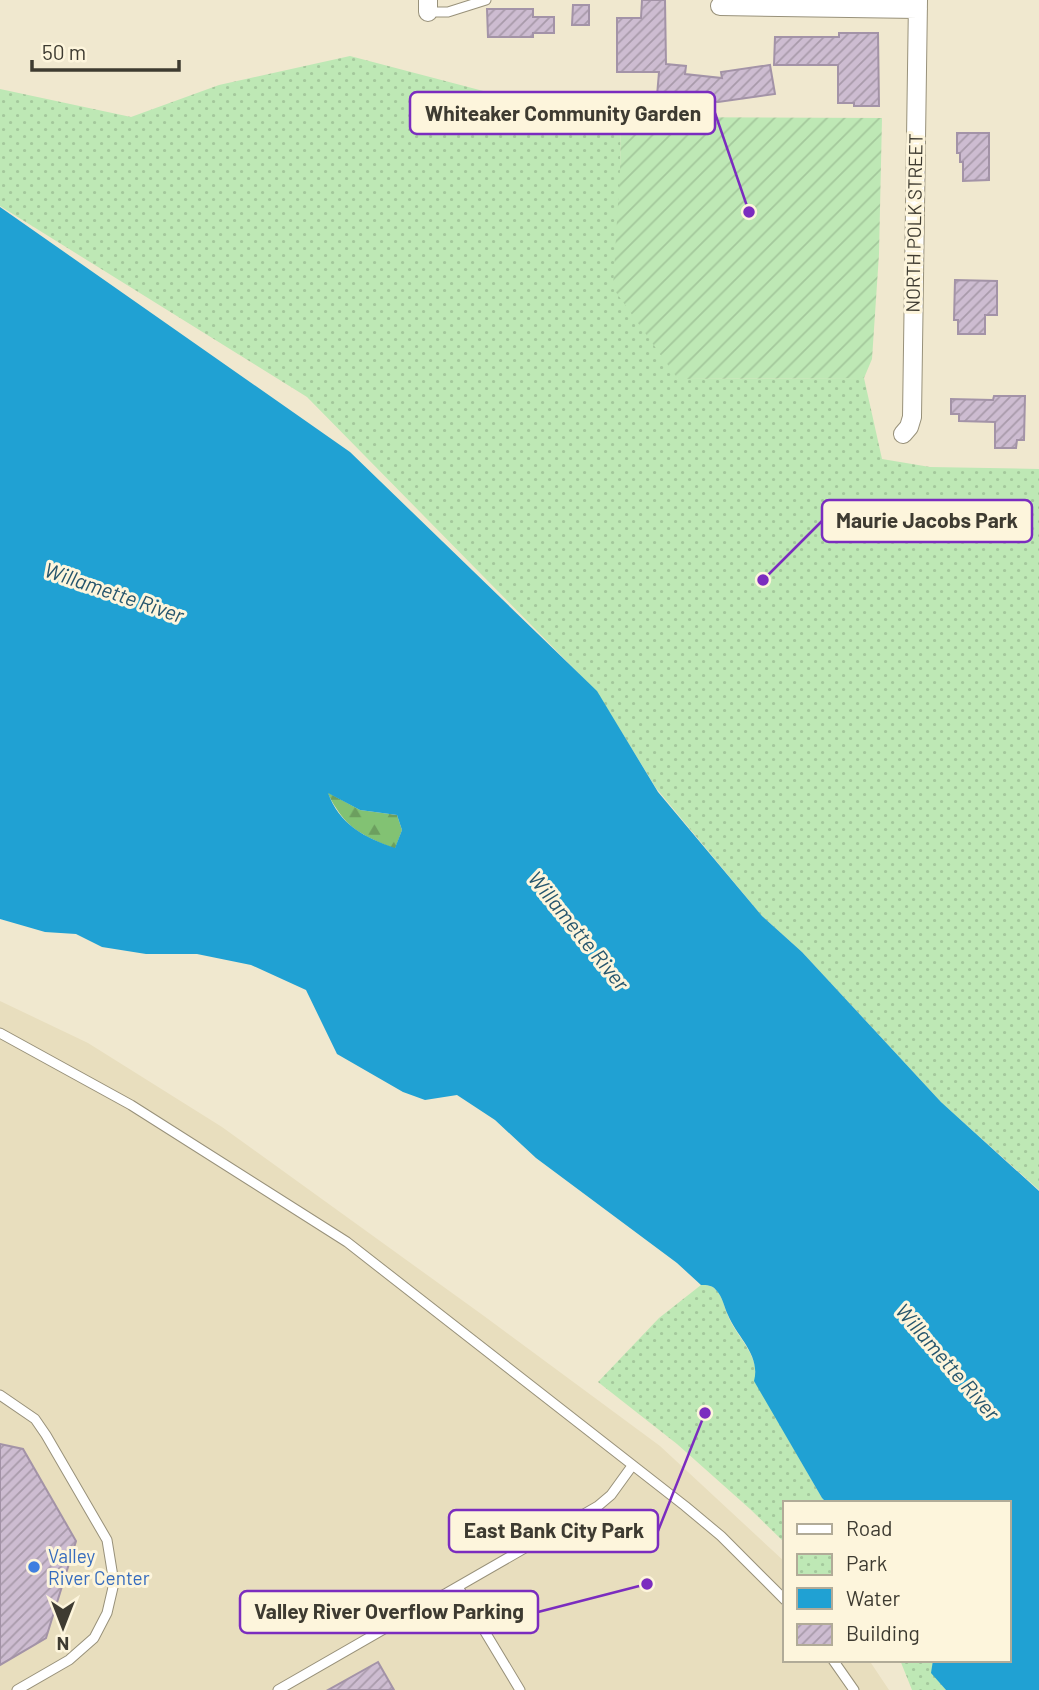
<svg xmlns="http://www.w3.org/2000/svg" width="1039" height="1690" viewBox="0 0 1039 1690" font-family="Barlow,sans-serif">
<defs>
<pattern id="forest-firs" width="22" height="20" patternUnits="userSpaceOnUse" patternTransform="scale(1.75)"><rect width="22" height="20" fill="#82c273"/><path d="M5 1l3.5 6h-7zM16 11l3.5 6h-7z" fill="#6c9f5f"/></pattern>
<pattern id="park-dots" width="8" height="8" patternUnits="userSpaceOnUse" patternTransform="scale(1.75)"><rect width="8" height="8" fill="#bee8b5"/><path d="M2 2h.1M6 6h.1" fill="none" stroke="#a4c89c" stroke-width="1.8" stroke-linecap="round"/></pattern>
<pattern id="garden-furrows" width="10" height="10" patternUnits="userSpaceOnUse" patternTransform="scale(1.75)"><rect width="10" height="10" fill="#bee8b5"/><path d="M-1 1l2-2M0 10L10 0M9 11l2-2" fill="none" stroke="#a4c89c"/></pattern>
<pattern id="building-hatch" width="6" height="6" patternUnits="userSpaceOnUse" patternTransform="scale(1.75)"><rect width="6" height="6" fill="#cdbcd1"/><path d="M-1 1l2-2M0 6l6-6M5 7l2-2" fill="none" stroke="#a89aaa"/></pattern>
</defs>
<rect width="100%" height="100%" fill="#f0e8cf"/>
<!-- built -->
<path fill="#e8debe" d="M 0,1001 L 88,1043 L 222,1127 L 484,1316 L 660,1446 L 785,1562 L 785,1660 L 869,1660 L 889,1690 L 0,1690 Z"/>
<!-- forest -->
<path fill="url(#forest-firs)" d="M 327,792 L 360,810 L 397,815 L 402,830 L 395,849 C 359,834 345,828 327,792 Z"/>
<!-- park -->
<path fill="url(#park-dots)" d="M 350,56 L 518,100 L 565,120 L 621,117 L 620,169 L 678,379 L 864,378 L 882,459 L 930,467 L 1039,469 L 1039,1190 L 942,1103 L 802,952 L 762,916 L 656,788 L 597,692 L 307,397 L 0,206 L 0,89 L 131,117 L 219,85 Z
M 701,1285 C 707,1285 712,1285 716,1290 C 723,1297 724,1307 728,1316 C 737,1338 760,1355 755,1381 L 822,1498 L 827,1503 L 785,1503 L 785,1543 L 750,1509 L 677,1444 L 598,1382 L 659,1318 Z
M 900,1660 L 933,1660 L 932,1673 L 946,1690 L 912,1690 Z"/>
<!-- garden -->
<path fill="url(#garden-furrows)" d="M 621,117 L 882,118 L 879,254 L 872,359 L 864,378 L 678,379 L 613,288 L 620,169 Z"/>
<!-- water -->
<path fill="#20a1d3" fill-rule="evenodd" d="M 0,207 L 350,452 L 597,691 L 658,792 L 762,916 L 802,952 L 941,1102 L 1039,1191 L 1039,1690 L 946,1690 L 931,1673 L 933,1660 L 1009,1660 L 1009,1503 L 827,1503 L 822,1498 L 754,1381 C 761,1355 737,1337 728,1315 C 724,1307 723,1297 716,1290 C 712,1285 707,1285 701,1285 L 677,1263 L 536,1158 L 495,1120 L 457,1095 L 425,1100 L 403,1092 L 337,1054 L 306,990 L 251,965 L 197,954 L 146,954 L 102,947 L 76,934 L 45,932 L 0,919 ZM 328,793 L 360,810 L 397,815 L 402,830 L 395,848 C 365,838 339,824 328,793 Z"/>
<!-- building -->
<path fill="url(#building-hatch)" stroke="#a393a7" stroke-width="2" d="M 642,0 L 665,0 L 666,64 L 686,66 L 685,74 L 722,78 L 721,72 L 770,65 L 775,94 L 718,102 L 657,96 L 659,72 L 617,72 L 617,18 L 641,18 Z
M 573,5 L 589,5 L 589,25 L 572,25 Z
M 487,9 L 533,9 L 533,17 L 554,17 L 554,33 L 533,33 L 533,37 L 488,37 Z
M 839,33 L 878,33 L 879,106 L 854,106 L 854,103 L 838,103 L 838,65 L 774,65 L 775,37 L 839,37 Z
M 957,133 L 989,133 L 989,180 L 963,181 L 963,162 L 960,162 L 960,153 L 957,153 Z
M 955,280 L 997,281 L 997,315 L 985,315 L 985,334 L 958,334 L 958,320 L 954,320 Z
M 994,396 L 1025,396 L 1024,440 L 1017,440 L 1016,448 L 995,448 L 995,422 L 959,421 L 959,414 L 951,414 L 951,399 L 993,400 Z
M 0,1444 L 23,1449 L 76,1541 L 46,1638 L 0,1665 Z
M 378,1662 L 394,1690 L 328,1690 Z"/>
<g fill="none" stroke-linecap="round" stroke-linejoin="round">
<!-- service casing -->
<g stroke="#98917a" stroke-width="11">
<path id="service" d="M 428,12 L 448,12 L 486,0
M 0,1033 L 131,1105 L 347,1242 L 685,1506 L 721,1536 L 785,1600
M 0,1395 L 35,1419 L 46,1435 L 107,1540 L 114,1583 L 107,1613 L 94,1638 L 69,1660 L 17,1690
M 458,1587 L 520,1690
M 833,1660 L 854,1690
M 278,1690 L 598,1506 L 611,1495 L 632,1466"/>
</g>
<!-- minor casing -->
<g stroke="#98917a" stroke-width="20">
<path id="minor" d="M 428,0 L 428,12
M 720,6 L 918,9
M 903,434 L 909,427 L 912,417 L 918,0"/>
</g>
<!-- service -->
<use href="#service" stroke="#fff" stroke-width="9"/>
<!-- minor -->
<use href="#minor" stroke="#fff" stroke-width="18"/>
</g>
<!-- markers -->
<circle fill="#3f7fe0" stroke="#fdf5dc" stroke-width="2.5" cx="34" cy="1567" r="7"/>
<g text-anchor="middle" stroke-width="6" stroke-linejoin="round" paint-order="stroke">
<!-- street labels -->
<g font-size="19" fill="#3e3b31" stroke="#fdf5dc">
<text transform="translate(914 223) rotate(-89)" y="7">NORTH POLK STREET</text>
</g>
<!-- shop labels -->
<g font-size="19" fill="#366cbe" stroke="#fdf5dc" text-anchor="start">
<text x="48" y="1563">Valley<tspan x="48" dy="22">River Center</tspan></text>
</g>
<!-- water labels -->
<g font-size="21" font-style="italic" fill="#27566d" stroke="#fdf5dc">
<text transform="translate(114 593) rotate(19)" y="7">Willamette River</text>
<text transform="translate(578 931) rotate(51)" y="7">Willamette River</text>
<text transform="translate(947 1362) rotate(49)" y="7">Willamette River</text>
</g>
</g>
<!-- callouts -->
<path fill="none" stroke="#7b2cbf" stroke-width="2.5" d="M749 212L715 113M763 580L822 521M705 1413L658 1531M647 1584L538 1612"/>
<g fill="#7b2cbf" stroke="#fdf5dc" stroke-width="2.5">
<circle cx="749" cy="212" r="7"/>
<circle cx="763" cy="580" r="7"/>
<circle cx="705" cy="1413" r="7"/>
<circle cx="647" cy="1584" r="7"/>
</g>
<g fill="#fdf5dc" stroke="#7b2cbf" stroke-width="2.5">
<rect x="410" y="92" width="305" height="42" rx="7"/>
<rect x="822" y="500" width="210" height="42" rx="7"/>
<rect x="449" y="1510" width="209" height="42" rx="7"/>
<rect x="240" y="1591" width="298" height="42" rx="7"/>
</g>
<g font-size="21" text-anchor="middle" font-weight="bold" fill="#3e3b31">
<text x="563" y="121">Whiteaker Community Garden</text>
<text x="927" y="528">Maurie Jacobs Park</text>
<text x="554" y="1538">East Bank City Park</text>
<text x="389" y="1619">Valley River Overflow Parking</text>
</g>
<!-- legend -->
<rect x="783" y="1501" width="228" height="161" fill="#fdf5dc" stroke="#b1ab98" stroke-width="2"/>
<rect x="797" y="1524" width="35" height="10" fill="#ffffff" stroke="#b1ab98" stroke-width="2"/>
<text x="846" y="1536" font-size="21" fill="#3e3b31">Road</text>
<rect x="797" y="1554" width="35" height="21" fill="url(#park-dots)" stroke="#b1ab98" stroke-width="2"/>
<text x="846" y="1571" font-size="21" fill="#3e3b31">Park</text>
<rect x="797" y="1588" width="35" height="21" fill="#20a1d3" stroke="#b1ab98" stroke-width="2"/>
<text x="846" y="1606" font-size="21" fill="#3e3b31">Water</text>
<rect x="797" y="1624" width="35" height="21" fill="url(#building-hatch)" stroke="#b1ab98" stroke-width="2"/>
<text x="846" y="1641" font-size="21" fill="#3e3b31">Building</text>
<!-- north arrow -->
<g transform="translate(63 1627) rotate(180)" stroke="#fdf5dc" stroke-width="5" paint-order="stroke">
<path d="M0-5L12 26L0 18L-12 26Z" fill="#3e3b31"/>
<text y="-10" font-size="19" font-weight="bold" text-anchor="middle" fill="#3e3b31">N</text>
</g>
<!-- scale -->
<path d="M32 60v10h147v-10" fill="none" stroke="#3e3b31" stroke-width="3.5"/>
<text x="42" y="60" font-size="21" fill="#3e3b31" stroke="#fdf5dc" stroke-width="5" paint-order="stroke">50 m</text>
</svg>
